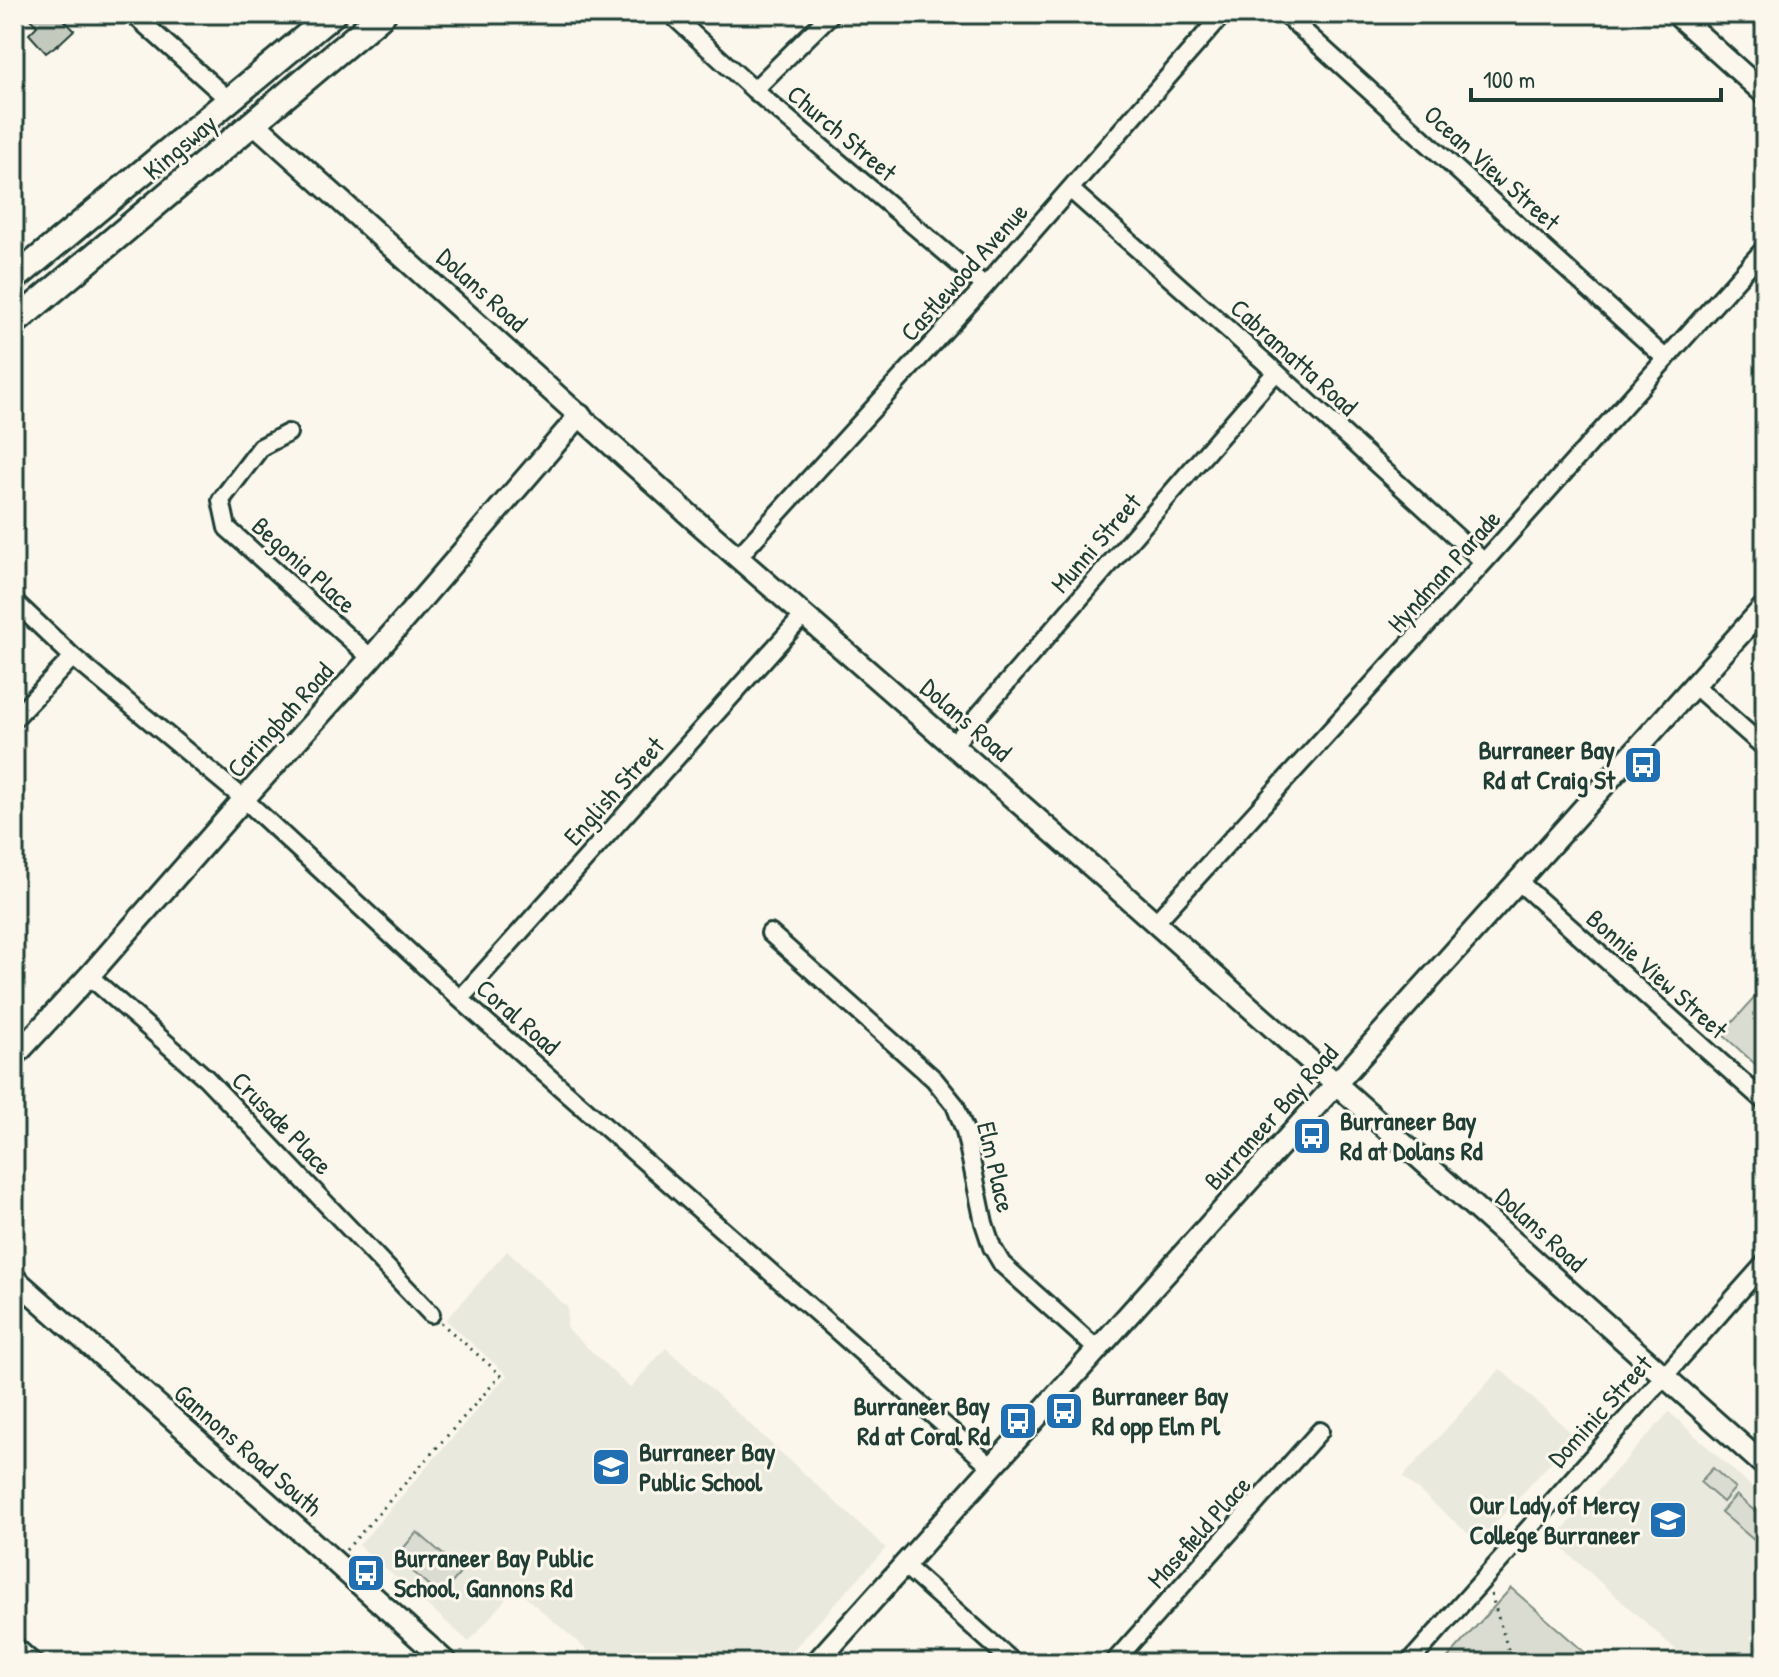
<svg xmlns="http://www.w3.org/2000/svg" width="1779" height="1677" viewBox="0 0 1779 1677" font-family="'Patrick Hand',sans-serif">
<rect width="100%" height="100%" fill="#fbf7ec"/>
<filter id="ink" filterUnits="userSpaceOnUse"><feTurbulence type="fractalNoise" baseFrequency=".0125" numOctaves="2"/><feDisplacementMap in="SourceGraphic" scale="16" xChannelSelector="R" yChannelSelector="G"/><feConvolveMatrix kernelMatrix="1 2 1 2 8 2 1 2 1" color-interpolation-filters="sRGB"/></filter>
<g filter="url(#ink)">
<!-- built -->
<path fill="#eae9de" d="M 507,1251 L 568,1308 L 567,1328 L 630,1388 L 666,1348 L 886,1548 L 781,1663 L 602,1663 L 515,1588 L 469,1642 L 359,1545 L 507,1375 L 446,1320 Z
M 1500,1369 L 1575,1436 L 1478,1542 L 1403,1477 Z
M 1669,1412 L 1765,1499 L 1765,1620 L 1750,1637 L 1765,1651 L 1765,1663 L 1691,1663 L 1553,1540 Z"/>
<!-- green -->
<path fill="#dbdcd1" stroke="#7d8c82" stroke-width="2" d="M 1765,986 L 1765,1073 L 1722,1034 Z
M 1713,1468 L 1735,1488 L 1723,1502 L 1700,1482 Z
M 1736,1495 L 1765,1520 L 1765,1530 L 1755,1541 L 1721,1512 Z
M 417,1532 L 462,1571 L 441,1596 L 396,1557 Z
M 1511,1588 L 1597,1663 L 1443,1663 Z"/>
<!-- building -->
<path fill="#c4c9be" stroke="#1f3d34" stroke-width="2" d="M 25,14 L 58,14 L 74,30 L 58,45 L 58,44 L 46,53 L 29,34 L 37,26 Z"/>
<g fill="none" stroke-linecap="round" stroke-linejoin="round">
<!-- minor casing -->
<g stroke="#1f3d34" stroke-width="22">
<path id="minor" d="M 133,14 L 229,100
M 671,14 L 754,90 L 985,286
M 1285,14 L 1666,359
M 754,90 L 831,14
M 1070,189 L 1276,372 L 1484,562
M 288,433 L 261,447 L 221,500 L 227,528 L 371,658
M 738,557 L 985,286 L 1223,14
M 14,601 L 73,657 L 244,799 L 460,999 L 992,1467
M 1694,685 L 1765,748
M 14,719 L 73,657
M 952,746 L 1276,372
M 1518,881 L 1765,1102
M 1155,923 L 1484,562 L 1765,248
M 770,933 L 934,1079 L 955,1105 L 965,1131 L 984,1223 L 992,1247 L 1002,1264 L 1098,1350
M 89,976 L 206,1078 L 431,1314
M 460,999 L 804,615
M 904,1565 L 1014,1663
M 14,1645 L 34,1663
M 1113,1663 L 1320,1431
M 1409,1663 L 1765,1263"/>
</g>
<!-- tertiary casing -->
<g stroke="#1f3d34" stroke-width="26">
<path id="tertiary" d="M 1676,14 L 1765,94
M 253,122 L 696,521 L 1114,886 L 1765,1466
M 14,1057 L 89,976 L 244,799 L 371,658 L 580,415
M 14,1278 L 335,1562 L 447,1663
M 816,1663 L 1765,606"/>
</g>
<!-- primary casing -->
<g stroke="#1f3d34" stroke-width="30">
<path id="primary" d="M 14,279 L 333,14
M 14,323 L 383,14"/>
</g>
<!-- path -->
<path stroke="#1f3d34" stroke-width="3" stroke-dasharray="2 6" stroke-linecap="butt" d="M 346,1550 L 501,1375 L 441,1323
M 1491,1594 L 1511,1659 L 1510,1663"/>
<!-- minor -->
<use href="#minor" stroke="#fbf7ec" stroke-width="16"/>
<!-- tertiary -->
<use href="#tertiary" stroke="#fbf7ec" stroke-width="20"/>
<!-- primary -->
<use href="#primary" stroke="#fbf7ec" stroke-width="24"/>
</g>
</g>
<!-- icons -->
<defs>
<g id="bus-square" transform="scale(2)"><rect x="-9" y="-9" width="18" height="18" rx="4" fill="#1f6fb2" stroke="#fbf7ec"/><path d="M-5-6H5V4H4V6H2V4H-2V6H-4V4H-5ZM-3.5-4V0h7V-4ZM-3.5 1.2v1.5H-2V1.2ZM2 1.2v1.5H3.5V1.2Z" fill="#fff"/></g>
<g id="school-square" transform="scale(2)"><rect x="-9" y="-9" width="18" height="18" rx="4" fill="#1f6fb2" stroke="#fbf7ec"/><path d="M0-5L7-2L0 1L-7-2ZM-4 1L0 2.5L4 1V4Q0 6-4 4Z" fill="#fff"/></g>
</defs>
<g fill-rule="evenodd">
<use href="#bus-square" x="1643" y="765"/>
<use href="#bus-square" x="1312" y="1136"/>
<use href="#bus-square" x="1064" y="1411"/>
<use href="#bus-square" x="1018" y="1421"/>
<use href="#school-square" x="611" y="1467"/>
<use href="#school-square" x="1668" y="1520"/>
<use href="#bus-square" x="366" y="1573"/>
</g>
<g text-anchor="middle" stroke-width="6" stroke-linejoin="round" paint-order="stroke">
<!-- street labels -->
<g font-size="26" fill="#1f3d34" stroke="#fbf7ec">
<text transform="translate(842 133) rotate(40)" y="9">Church Street</text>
<text transform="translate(180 147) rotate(-40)" y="9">Kingsway</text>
<text transform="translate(1492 168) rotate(42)" y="9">Ocean View Street</text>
<text transform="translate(964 272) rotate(-48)" y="9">Castlewood Avenue</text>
<text transform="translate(482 290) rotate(42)" y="9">Dolans Road</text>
<text transform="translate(1294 357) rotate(42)" y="9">Cabramatta Road</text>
<text transform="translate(1096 543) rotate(-49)" y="9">Munni Street</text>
<text transform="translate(304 565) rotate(42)" y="9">Begonia Place</text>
<text transform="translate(1444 571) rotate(-48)" y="9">Hyndman Parade</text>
<text transform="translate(280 720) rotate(-48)" y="9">Caringbah Road</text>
<text transform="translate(966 720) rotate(41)" y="9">Dolans Road</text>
<text transform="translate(614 791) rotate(-48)" y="9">English Street</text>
<text transform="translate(1657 974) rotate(42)" y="9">Bonnie View Street</text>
<text transform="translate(518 1017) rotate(41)" y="9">Coral Road</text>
<text transform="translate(1271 1117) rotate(-48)" y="9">Burraneer Bay Road</text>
<text transform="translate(282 1123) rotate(46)" y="9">Crusade Place</text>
<text transform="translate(996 1167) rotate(77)" y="9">Elm Place</text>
<text transform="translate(1541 1230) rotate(42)" y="9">Dolans Road</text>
<text transform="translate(1600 1411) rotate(-48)" y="9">Dominic Street</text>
<text transform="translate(248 1450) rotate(41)" y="9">Gannons Road South</text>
<text transform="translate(1199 1532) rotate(-48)" y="9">Masefield Place</text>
</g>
<!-- poi labels -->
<g font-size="26" font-weight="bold" fill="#1f3d34" stroke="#fbf7ec" text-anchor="start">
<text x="1615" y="759" text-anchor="end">Burraneer Bay<tspan x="1615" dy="30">Rd at Craig St</tspan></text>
<text x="1340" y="1130">Burraneer Bay<tspan x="1340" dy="30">Rd at Dolans Rd</tspan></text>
<text x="1092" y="1405">Burraneer Bay<tspan x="1092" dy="30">Rd opp Elm Pl</tspan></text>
<text x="990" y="1415" text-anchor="end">Burraneer Bay<tspan x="990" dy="30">Rd at Coral Rd</tspan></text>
<text x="639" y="1461">Burraneer Bay<tspan x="639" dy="30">Public School</tspan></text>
<text x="1640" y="1514" text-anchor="end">Our Lady of Mercy<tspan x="1640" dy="30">College Burraneer</tspan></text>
<text x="394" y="1567">Burraneer Bay Public<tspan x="394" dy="30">School, Gannons Rd</tspan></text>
</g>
</g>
<!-- margin -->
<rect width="1779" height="1677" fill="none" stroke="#fbf7ec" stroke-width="48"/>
<rect x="24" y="24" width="1731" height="1629" fill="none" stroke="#1f3d34" stroke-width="3" filter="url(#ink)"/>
<!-- scale -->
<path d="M1471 88v12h250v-12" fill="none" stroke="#1f3d34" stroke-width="4"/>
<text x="1483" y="88" font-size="24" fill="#1f3d34" stroke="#fbf7ec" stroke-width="6" paint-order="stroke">100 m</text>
</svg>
